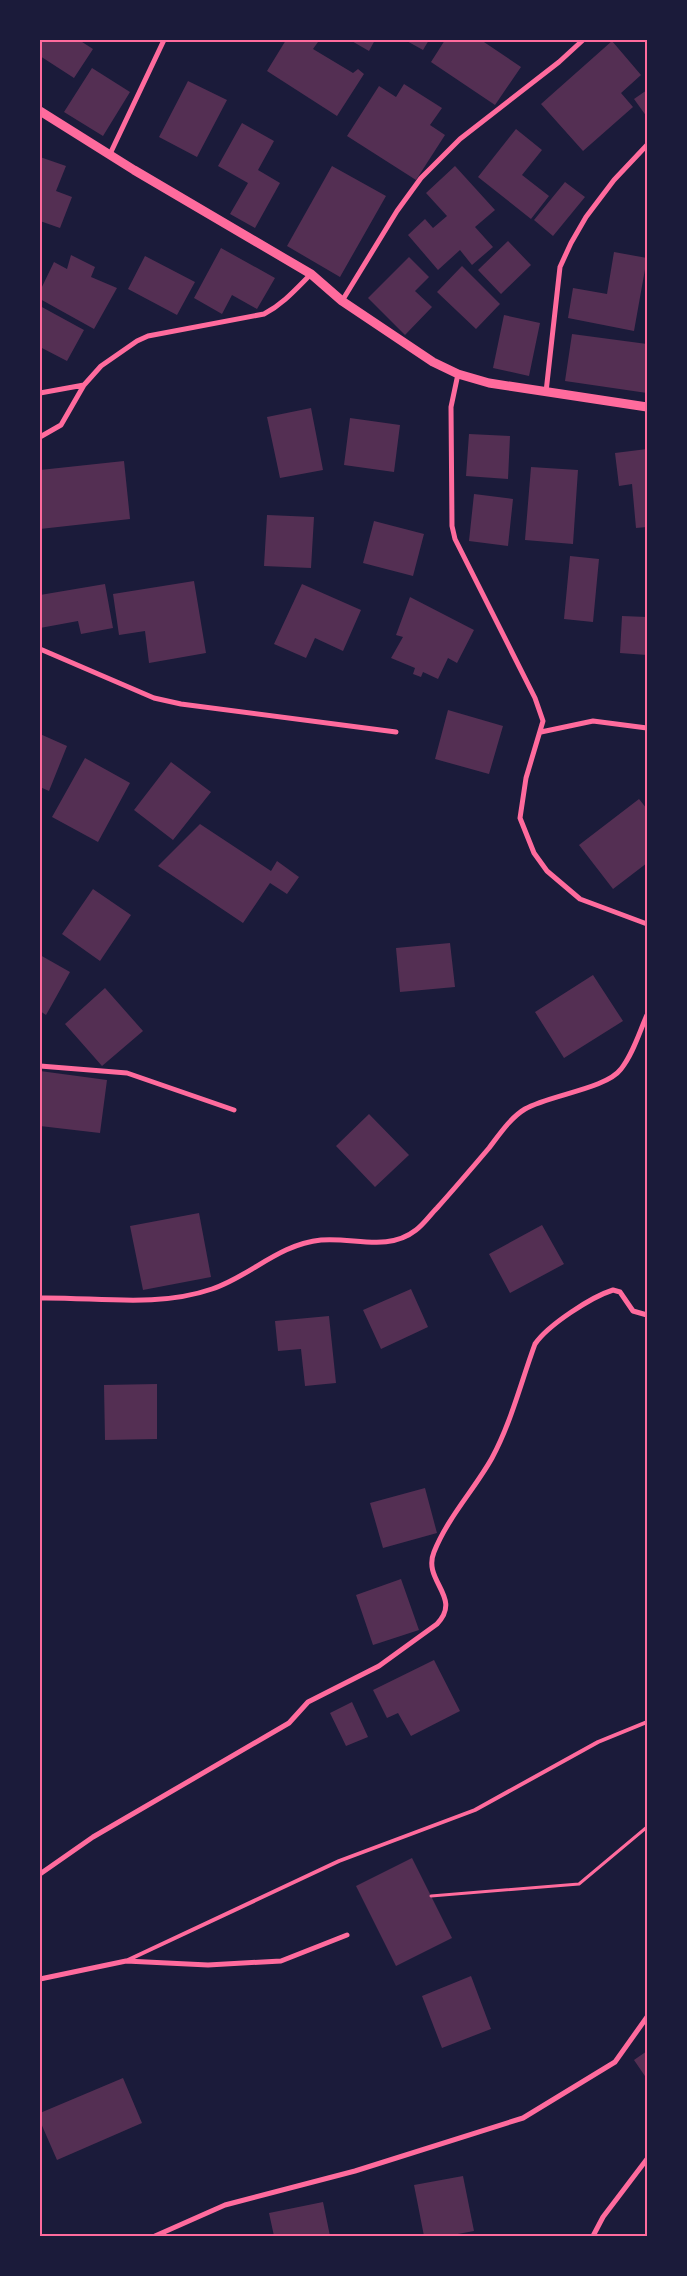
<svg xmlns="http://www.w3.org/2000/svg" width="687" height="2276" viewBox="0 0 687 2276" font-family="Lato,sans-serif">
<rect width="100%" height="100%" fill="#1b1b3a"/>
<!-- building -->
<path fill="#542f53" d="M 40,40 L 79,40 L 93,49 L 74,78 L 40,56 Z
M 286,40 L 314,40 L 318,42 L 313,49 L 353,73 L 358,69 L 364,74 L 337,116 L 267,71 Z
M 350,40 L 375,40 L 369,51 Z
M 405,40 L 429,40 L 423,50 Z
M 445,40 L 481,40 L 521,67 L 495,105 L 431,62 Z
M 612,41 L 641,75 L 621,93 L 633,107 L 583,151 L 541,104 Z
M 92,68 L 130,92 L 103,136 L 64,112 Z
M 188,81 L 227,100 L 197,157 L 159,137 Z
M 404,84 L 442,108 L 430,125 L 445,135 L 416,180 L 347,136 L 379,86 L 396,97 Z
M 647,90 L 647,117 L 634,99 Z
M 242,123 L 274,141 L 258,170 L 280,183 L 255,228 L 230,214 L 248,183 L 218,166 Z
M 516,129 L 542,150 L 522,175 L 549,196 L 531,219 L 478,177 Z
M 40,157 L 66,166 L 56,191 L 72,197 L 60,228 L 40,221 Z
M 332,166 L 386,196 L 340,277 L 287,246 Z
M 455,166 L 495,210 L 475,227 L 493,247 L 472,265 L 460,250 L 438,270 L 408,235 L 425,219 L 433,228 L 447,216 L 426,193 Z
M 565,182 L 585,197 L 553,236 L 534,220 Z
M 508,241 L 531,265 L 501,294 L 478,270 Z
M 221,248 L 275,278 L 257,309 L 232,295 L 222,314 L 194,298 Z
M 614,252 L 647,258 L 634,331 L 568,318 L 573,288 L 607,294 Z
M 71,255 L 95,267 L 91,277 L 117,288 L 94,329 L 40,299 L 40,291 L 54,262 L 67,269 Z
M 145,256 L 195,282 L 177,315 L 128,289 Z
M 409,257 L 429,277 L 415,291 L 432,307 L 405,335 L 368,298 Z
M 462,266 L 500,304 L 476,329 L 437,292 Z
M 40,306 L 84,330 L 67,361 L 40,347 Z
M 504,315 L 540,323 L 529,376 L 493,368 Z
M 572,334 L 647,344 L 647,393 L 565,381 Z
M 311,408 L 323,470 L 280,478 L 267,417 Z
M 350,418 L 400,425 L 394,472 L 344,465 Z
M 469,434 L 510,436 L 508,479 L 466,476 Z
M 647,449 L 647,527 L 636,528 L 632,484 L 619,486 L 615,453 Z
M 124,461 L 130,519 L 40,529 L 40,470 Z
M 531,467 L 578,470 L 573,544 L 525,540 Z
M 474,494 L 513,499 L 508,546 L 469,541 Z
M 267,515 L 314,517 L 311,568 L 264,566 Z
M 374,521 L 424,534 L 413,576 L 363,563 Z
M 570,556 L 599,559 L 593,622 L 564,619 Z
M 194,581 L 206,653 L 149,663 L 145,631 L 119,635 L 113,594 Z
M 105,584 L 113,628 L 81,634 L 78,621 L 40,628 L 40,595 Z
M 302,584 L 361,610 L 343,651 L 315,638 L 306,658 L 274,644 Z
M 410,597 L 474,630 L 457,663 L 448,658 L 438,679 L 423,672 L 421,677 L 413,674 L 415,668 L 391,658 L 403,637 L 396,635 Z
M 622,616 L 647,617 L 647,655 L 620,653 Z
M 448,710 L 503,726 L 489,774 L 435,759 Z
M 40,734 L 67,746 L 49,791 L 40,787 Z
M 85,758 L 130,783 L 98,842 L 52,817 Z
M 171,762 L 211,792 L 173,840 L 134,810 Z
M 639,799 L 647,809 L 647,863 L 613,889 L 579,845 Z
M 200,824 L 271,871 L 277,861 L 299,877 L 287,894 L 270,883 L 243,923 L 158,866 Z
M 93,889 L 131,915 L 100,961 L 62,934 Z
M 450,943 L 455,987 L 400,992 L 396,948 Z
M 40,955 L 70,972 L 46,1015 L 40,1011 Z
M 593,975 L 623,1021 L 564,1058 L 535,1012 Z
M 105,988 L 143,1031 L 102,1066 L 65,1024 Z
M 40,1071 L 107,1080 L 100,1133 L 40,1126 Z
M 369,1114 L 409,1155 L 375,1187 L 336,1146 Z
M 199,1213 L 211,1277 L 143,1290 L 130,1226 Z
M 542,1225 L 564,1264 L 510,1293 L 489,1254 Z
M 411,1289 L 428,1327 L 381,1349 L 363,1310 Z
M 329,1316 L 336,1383 L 305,1386 L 301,1349 L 278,1351 L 275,1321 Z
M 157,1384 L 157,1439 L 105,1440 L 104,1385 Z
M 425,1488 L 437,1533 L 383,1548 L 370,1503 Z
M 401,1579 L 419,1630 L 373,1645 L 356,1595 Z
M 434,1660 L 460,1711 L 411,1736 L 398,1713 L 387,1718 L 373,1690 Z
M 352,1702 L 368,1737 L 346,1746 L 330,1713 Z
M 412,1858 L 452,1938 L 396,1966 L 356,1886 Z
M 471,1976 L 491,2029 L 442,2048 L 422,1996 Z
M 647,2051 L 647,2079 L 634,2060 Z
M 123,2078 L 142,2123 L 57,2160 L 40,2121 L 40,2113 Z
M 463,2176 L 474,2231 L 447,2236 L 424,2236 L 414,2185 Z
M 323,2202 L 330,2236 L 274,2236 L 269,2213 Z"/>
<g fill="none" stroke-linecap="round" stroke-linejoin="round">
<!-- path -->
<path stroke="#ff6b9d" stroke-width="3" d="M 431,1896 L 579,1884 L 647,1827"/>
<!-- service -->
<path stroke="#ff6b9d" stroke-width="4" d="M 128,1960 L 339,1861 L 475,1810 L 598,1742 L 647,1722"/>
<!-- minor -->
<path stroke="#ff6b9d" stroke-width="5" d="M 110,154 L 164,40
M 342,301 L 397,211 L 421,178 L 460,139 L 559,62 L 583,40
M 458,374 L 451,407 L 452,526 L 455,539 L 535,698 L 543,721 L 526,778 L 520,818 L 534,853 L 547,871 L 580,899 L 647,924
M 546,392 L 560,267 L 571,243 L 586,217 L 614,180 L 647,145
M 40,393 L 84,385
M 40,437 L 61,425 L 84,385 L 101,366 L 137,341 L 148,336 L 264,314 C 283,304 296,289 311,274
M 40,649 L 154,698 L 181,704 L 396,732
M 541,732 L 593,721 L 647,728
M 40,1066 L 127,1073 L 234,1110
M 40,1298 C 97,1297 157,1308 212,1289 C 249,1277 279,1244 321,1240 C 354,1237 388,1252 416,1230 C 424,1224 430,1215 437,1208 C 455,1188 472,1168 489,1148 C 499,1135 510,1118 525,1109 C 549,1095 606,1089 621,1069 C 633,1054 639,1033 647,1015
M 40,1874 L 93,1837 L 289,1723 L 308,1702 L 379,1666 L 437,1624 C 463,1597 422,1581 434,1552 C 448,1517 474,1490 492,1458 C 511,1423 521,1382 535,1344 C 548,1325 591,1297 613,1290 L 620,1292 L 633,1311 L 647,1315
M 40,1979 L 126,1961 L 208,1965 L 281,1961 L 347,1935
M 155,2236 L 225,2205 L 355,2171 L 523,2118 L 615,2062 L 647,2017
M 593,2236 L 603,2217 L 647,2159"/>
<!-- tertiary -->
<path stroke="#ff6b9d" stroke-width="9" d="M 40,111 L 134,170 L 311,274 L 342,301 L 433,362 L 458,374 L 489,383 L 647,407"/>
</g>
<!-- border -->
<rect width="687" height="2276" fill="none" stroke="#1b1b3a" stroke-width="82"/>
<rect x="41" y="41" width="605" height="2194" fill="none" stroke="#ff6b9d" stroke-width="2"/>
</svg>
